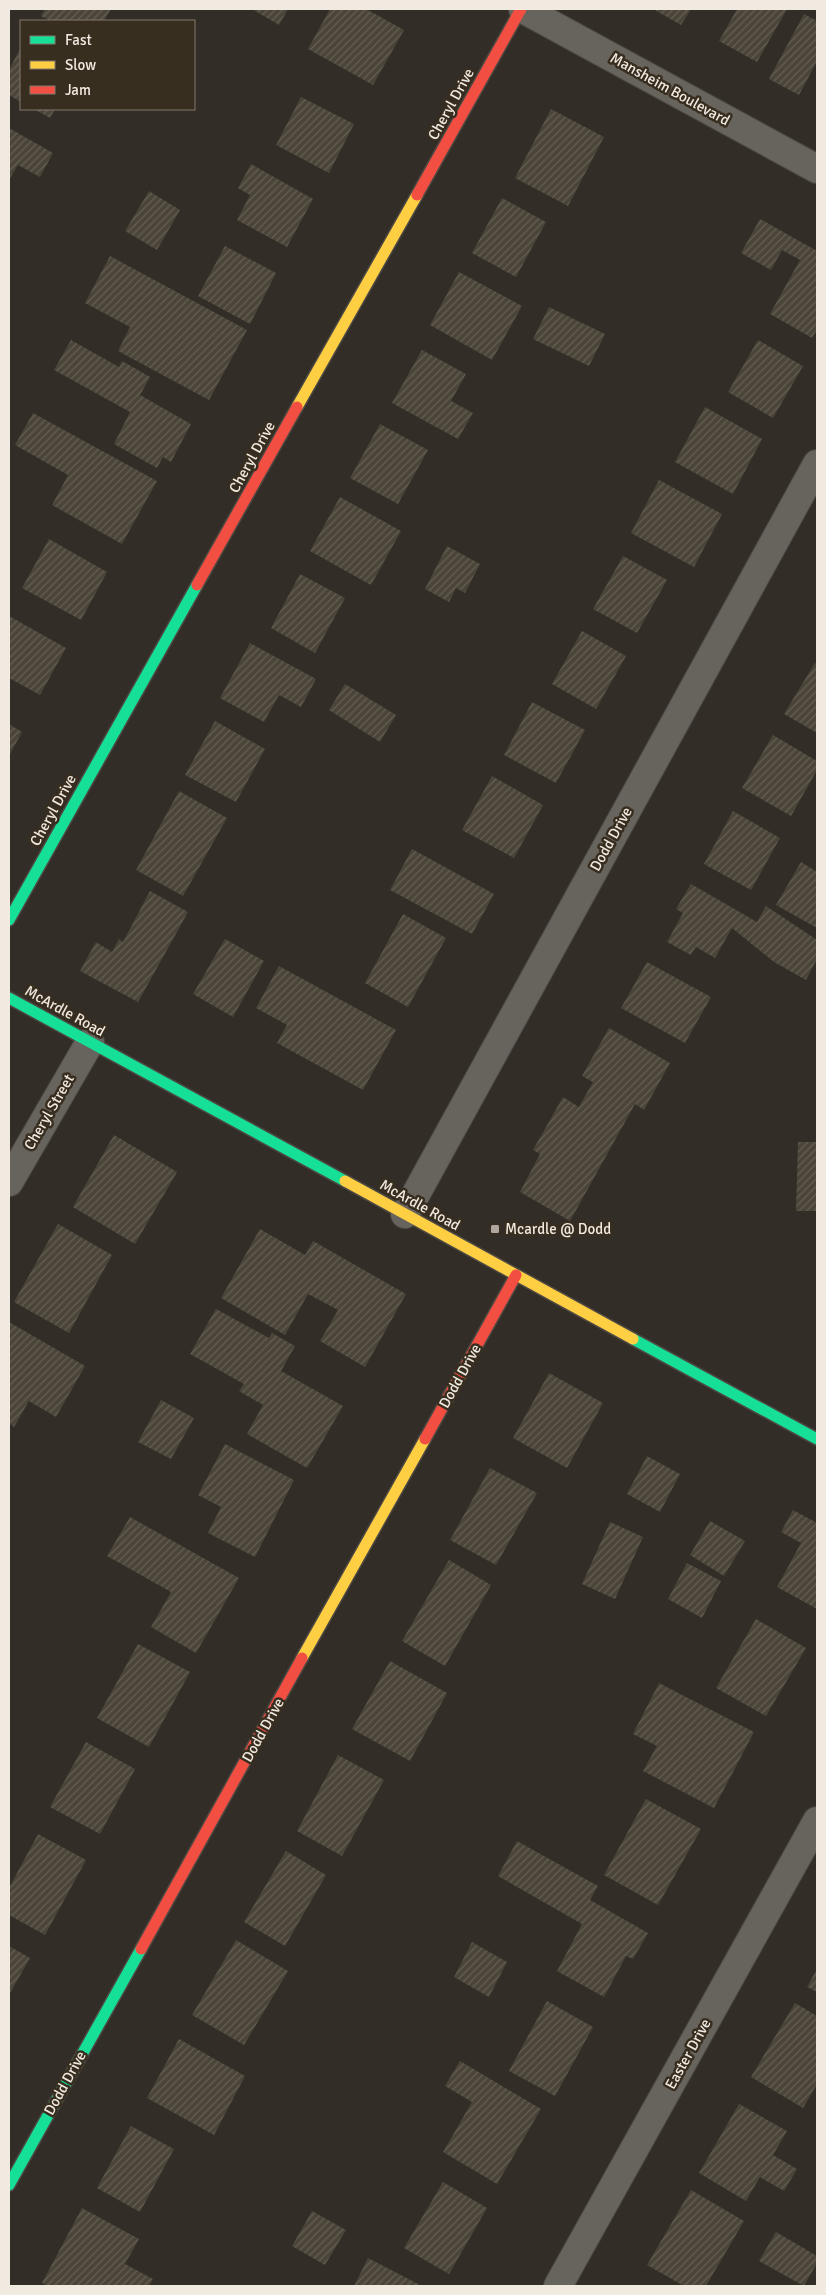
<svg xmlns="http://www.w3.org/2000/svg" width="826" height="2295" viewBox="0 0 826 2295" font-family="Signika,sans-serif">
<defs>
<pattern id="building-hatch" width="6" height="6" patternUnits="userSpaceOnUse" patternTransform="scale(1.25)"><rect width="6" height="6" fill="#4b4438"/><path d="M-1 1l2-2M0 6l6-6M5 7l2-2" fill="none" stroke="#655f54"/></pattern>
</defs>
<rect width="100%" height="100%" fill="#322d26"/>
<!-- building -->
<path fill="url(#building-hatch)" d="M 45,9 L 111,9 L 104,21 L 51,21 L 41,16 Z
M 252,9 L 288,9 L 279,25 Z
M 330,9 L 366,9 L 404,30 L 373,85 L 308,49 Z
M 653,9 L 691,9 L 681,25 Z
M 737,9 L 787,9 L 757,62 L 719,41 Z
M 804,14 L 817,21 L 817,61 L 799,95 L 769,79 Z
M 21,47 L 21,102 L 9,95 L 9,70 Z
M 301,97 L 354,124 L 329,173 L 276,145 Z
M 34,109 L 55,109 L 50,118 Z
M 551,109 L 604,137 L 568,206 L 515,178 Z
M 9,128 L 53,153 L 40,177 L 18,165 L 9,180 Z
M 251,164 L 313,199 L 287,247 L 237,220 L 250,195 L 238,188 Z
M 149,191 L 180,210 L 157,250 L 125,231 Z
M 502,198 L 546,222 L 516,277 L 472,253 Z
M 760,219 L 817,251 L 817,330 L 812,338 L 770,314 L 800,260 L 782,250 L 771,270 L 741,253 Z
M 225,246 L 276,273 L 250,324 L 198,296 Z
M 110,256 L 247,330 L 209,400 L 118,351 L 130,327 L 85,303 Z
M 459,272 L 522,306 L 492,360 L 430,325 Z
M 549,307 L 605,334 L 589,366 L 533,339 Z
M 71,340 L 119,367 L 122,361 L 150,377 L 140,395 L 191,424 L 171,462 L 163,457 L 157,468 L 114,444 L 130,412 L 54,370 Z
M 758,340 L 803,366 L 773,418 L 728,392 Z
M 422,350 L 466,374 L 451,401 L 473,413 L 458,439 L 392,403 Z
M 705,407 L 762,439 L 733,494 L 675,462 Z
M 33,413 L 157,481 L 122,544 L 52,505 L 68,475 L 15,445 Z
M 380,424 L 428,450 L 398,504 L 350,478 Z
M 659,480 L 722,514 L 694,567 L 631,533 Z
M 340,497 L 401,531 L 371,585 L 310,551 Z
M 49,539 L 107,572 L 81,620 L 22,588 Z
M 447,546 L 480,564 L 465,593 L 456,588 L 449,602 L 425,589 Z
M 623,556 L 667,580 L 637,633 L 593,609 Z
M 300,574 L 345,598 L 315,653 L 271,628 Z
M 9,616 L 66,648 L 40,695 L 9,678 Z
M 582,631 L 626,656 L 596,709 L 552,684 Z
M 250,643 L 316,679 L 301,707 L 279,695 L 264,722 L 220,698 Z
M 815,663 L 817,665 L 817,733 L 784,714 Z
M 345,684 L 396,715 L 380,742 L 329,710 Z
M 532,702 L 585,730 L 556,783 L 504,755 Z
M 215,721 L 265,749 L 236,802 L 185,775 Z
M 9,724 L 22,732 L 9,756 Z
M 773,735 L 817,761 L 817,770 L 791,816 L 742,788 Z
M 492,776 L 543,805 L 514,858 L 462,830 Z
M 179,791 L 227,818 L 183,896 L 136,870 Z
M 733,811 L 780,838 L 751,890 L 704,864 Z
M 412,849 L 494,894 L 472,934 L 390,890 Z
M 801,862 L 817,872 L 817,928 L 776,905 Z
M 691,884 L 757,922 L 766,906 L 817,940 L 817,959 L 806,980 L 774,962 L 732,928 L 715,958 L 696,947 L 691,955 L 667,942 L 683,913 L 676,909 Z
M 150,891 L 188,912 L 138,1002 L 80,971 L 96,942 L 112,952 L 119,939 L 123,942 Z
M 403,914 L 446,938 L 408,1007 L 365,983 Z
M 225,939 L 264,961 L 233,1017 L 193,994 Z
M 647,962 L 711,997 L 685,1043 L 621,1008 Z
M 279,966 L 396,1030 L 363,1090 L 277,1043 L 287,1025 L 256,1008 Z
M 609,1028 L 670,1063 L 644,1110 L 635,1104 L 570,1221 L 520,1192 L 540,1154 L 533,1150 L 563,1097 L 579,1107 L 593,1082 L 582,1076 Z
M 114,1135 L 177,1172 L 135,1244 L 73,1207 Z
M 798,1142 L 817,1142 L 817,1211 L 796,1211 Z
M 58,1224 L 112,1255 L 69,1333 L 14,1302 Z
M 260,1229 L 305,1255 L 313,1241 L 406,1294 L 365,1367 L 320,1341 L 338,1310 L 308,1294 L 285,1335 L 221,1298 Z
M 216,1309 L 269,1338 L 272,1333 L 295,1346 L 281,1371 L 343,1406 L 307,1468 L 247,1434 L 263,1405 L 239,1391 L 244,1384 L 190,1354 Z
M 9,1322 L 85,1366 L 56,1417 L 29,1401 L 14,1427 L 9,1423 Z
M 549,1373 L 603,1403 L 567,1468 L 513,1438 Z
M 161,1400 L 194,1418 L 171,1459 L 138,1442 Z
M 225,1444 L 294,1480 L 255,1557 L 208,1533 L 221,1507 L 198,1495 Z
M 647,1456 L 680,1474 L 660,1512 L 627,1494 Z
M 490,1468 L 537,1493 L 496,1565 L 450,1540 Z
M 793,1510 L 817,1523 L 817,1609 L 777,1587 L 801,1543 L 781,1532 Z
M 130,1517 L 239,1578 L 196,1653 L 151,1627 L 171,1592 L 107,1556 Z
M 710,1521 L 745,1541 L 724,1576 L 690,1555 Z
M 610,1522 L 643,1537 L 615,1599 L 582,1584 Z
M 449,1560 L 491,1585 L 445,1666 L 402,1641 Z
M 687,1563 L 721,1581 L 702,1618 L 668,1599 Z
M 756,1619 L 806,1648 L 766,1716 L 716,1688 Z
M 138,1644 L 190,1672 L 149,1747 L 97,1718 Z
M 390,1661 L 447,1693 L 410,1761 L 352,1729 Z
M 659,1683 L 754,1732 L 714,1808 L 643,1771 L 657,1746 L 633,1734 Z
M 86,1742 L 135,1769 L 100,1834 L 50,1807 Z
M 338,1755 L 384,1780 L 342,1856 L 297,1831 Z
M 646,1799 L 701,1829 L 658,1905 L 604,1875 Z
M 38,1834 L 86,1860 L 45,1935 L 9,1915 L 9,1888 Z
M 517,1841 L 598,1886 L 590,1900 L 648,1933 L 633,1959 L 626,1956 L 604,1997 L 557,1971 L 582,1924 L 498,1876 Z
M 286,1851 L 326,1875 L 285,1946 L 244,1922 Z
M 236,1940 L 288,1971 L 244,2045 L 192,2015 Z
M 472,1942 L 507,1962 L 489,1997 L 454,1977 Z
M 9,1946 L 30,1958 L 9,1995 Z
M 817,1969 L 817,1992 L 807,1987 Z
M 547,2001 L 593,2027 L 555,2096 L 509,2071 Z
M 795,2003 L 817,2016 L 817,2084 L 803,2108 L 751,2077 Z
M 179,2039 L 245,2076 L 214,2135 L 147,2098 Z
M 460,2061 L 541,2109 L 497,2184 L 443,2152 L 472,2102 L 445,2086 Z
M 739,2104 L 787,2131 L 773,2155 L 797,2169 L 784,2191 L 760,2177 L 746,2201 L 699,2173 Z
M 131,2126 L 174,2149 L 140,2212 L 97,2188 Z
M 443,2182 L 487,2208 L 449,2274 L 404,2248 Z
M 691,2190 L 744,2221 L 706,2286 L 684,2286 L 647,2265 Z
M 82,2208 L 139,2239 L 125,2264 L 153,2279 L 149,2286 L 48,2286 L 42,2283 Z
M 312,2211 L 346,2230 L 325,2265 L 292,2246 Z
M 776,2232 L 817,2256 L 817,2263 L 804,2286 L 759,2261 Z
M 368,2258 L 422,2286 L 354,2286 Z"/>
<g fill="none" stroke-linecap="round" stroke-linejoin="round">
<!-- street casing -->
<g stroke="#4d4842" stroke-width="30">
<path id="street" d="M 523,9 L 817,169
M 9,1182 L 90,1042
M 405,1214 L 817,464
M 558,2286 L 817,1821"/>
</g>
<!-- fast casing -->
<g stroke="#4d4842" stroke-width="14">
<path id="fast" d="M 9,920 L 197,585
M 9,998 L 345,1181
M 633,1339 L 817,1439
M 9,2185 L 141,1949"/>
</g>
<!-- slow casing -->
<g stroke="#4d4842" stroke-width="14">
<path id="slow" d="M 297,407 L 417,195
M 345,1181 L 633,1339
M 302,1658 L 425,1439"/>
</g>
<!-- jam casing -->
<g stroke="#4d4842" stroke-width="14">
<path id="jam" d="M 417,195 L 521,9
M 197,585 L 297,407
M 425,1439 L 516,1275
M 141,1949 L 302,1658"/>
</g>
<!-- street -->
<use href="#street" stroke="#67635d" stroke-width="28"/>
<!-- fast -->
<use href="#fast" stroke="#16e098" stroke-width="11"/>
<!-- slow -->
<use href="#slow" stroke="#ffcf43" stroke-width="11"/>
<!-- jam -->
<use href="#jam" stroke="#f24e42" stroke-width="11"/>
</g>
<!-- markers -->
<rect fill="#aea8a0" stroke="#382e20" stroke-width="2" x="490" y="1224" width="10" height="10" rx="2.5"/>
<g text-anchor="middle" stroke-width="5" stroke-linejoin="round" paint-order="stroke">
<!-- street labels -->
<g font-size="15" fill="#f1eae1" stroke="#382e20">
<text transform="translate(670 89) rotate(29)" y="5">Mansheim Boulevard</text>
<text transform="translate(451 104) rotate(-61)" y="5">Cheryl Drive</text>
<text transform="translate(252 457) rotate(-61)" y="5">Cheryl Drive</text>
<text transform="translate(53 810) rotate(-61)" y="5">Cheryl Drive</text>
<text transform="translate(611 839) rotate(-61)" y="5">Dodd Drive</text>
<text transform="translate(65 1011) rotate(29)" y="5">McArdle Road</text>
<text transform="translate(49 1112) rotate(-60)" y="5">Cheryl Street</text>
<text transform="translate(420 1205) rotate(29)" y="5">McArdle Road</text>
<text transform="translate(460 1376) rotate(-61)" y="5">Dodd Drive</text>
<text transform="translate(263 1730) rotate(-61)" y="5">Dodd Drive</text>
<text transform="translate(688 2054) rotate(-61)" y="5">Easter Drive</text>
<text transform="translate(65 2083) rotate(-61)" y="5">Dodd Drive</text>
</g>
<!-- poi labels -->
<g font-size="15" fill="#f1eae1" stroke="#382e20" text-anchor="start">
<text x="505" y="1234">Mcardle @ Dodd</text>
</g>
</g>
<!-- border -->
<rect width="826" height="2295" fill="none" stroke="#f1eae1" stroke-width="20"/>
<!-- legend -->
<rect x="20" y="20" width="175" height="90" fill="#382e20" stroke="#82796d"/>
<rect x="30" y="36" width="25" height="8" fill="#16e098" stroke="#82796d"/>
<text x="65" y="45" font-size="15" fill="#f1eae1">Fast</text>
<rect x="30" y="61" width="25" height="8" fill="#ffcf43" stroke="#82796d"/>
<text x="65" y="70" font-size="15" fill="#f1eae1">Slow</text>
<rect x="30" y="86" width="25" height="8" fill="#f24e42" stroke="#82796d"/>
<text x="65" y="95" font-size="15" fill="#f1eae1">Jam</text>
</svg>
